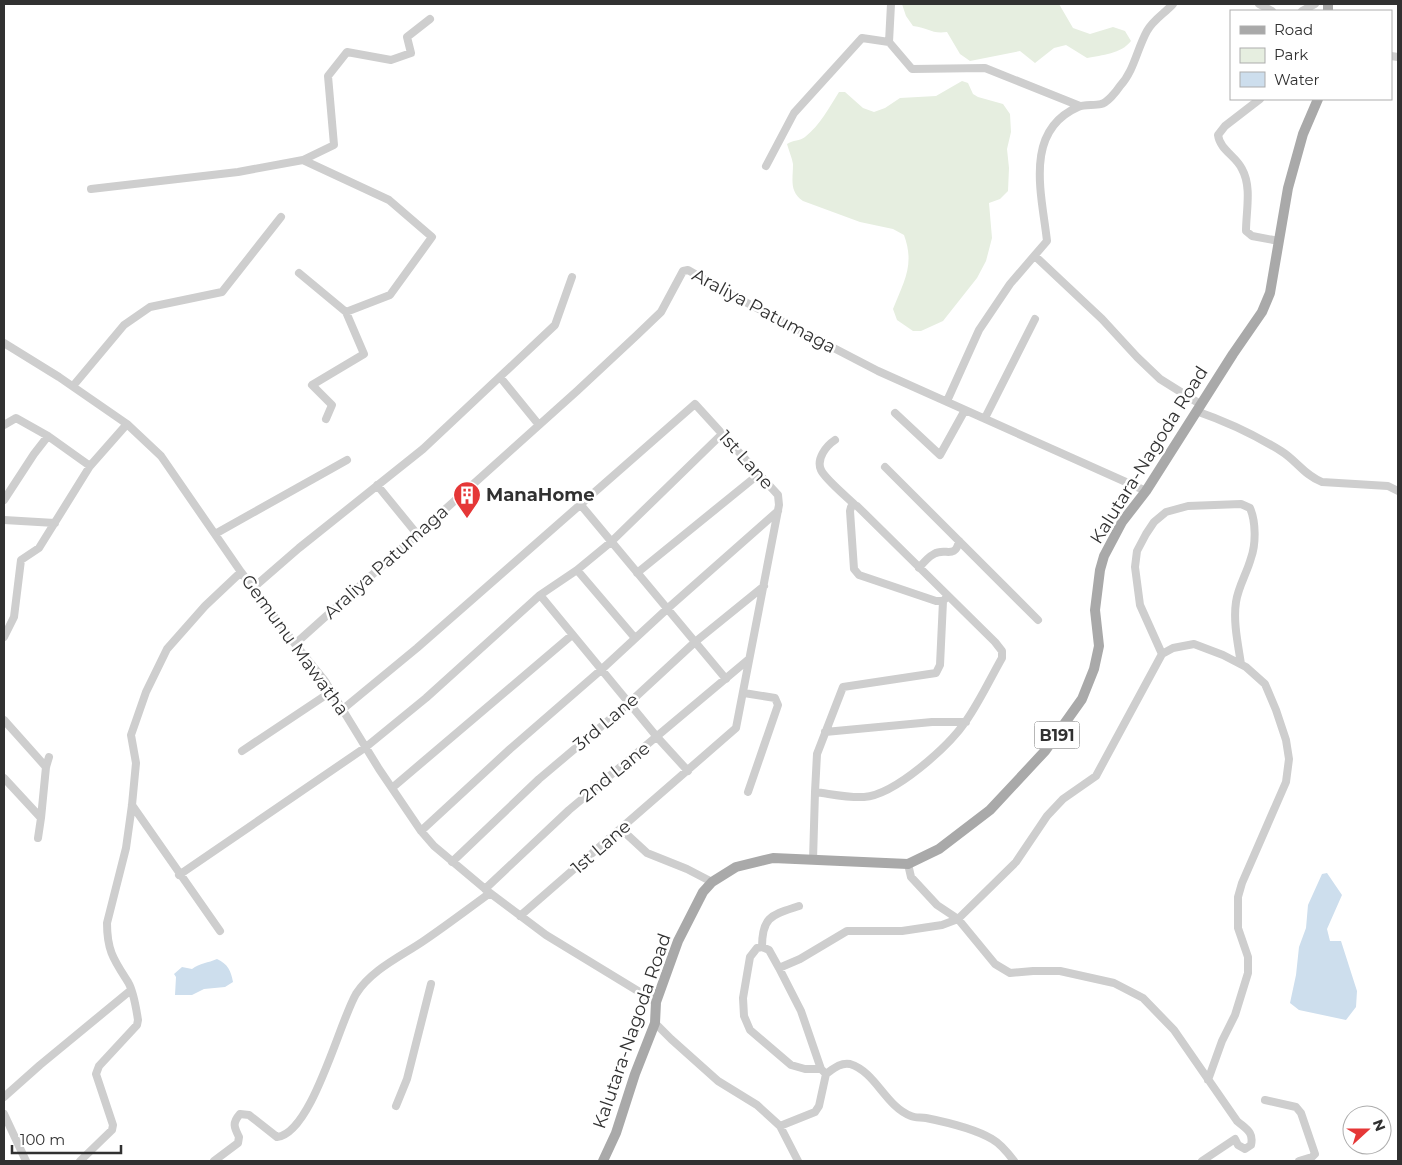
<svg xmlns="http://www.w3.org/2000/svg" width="1402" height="1165" viewBox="0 0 1402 1165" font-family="Montserrat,sans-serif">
<rect width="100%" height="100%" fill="#fff"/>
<!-- green -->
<path fill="#e6eee0" d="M 902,4 L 1059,4 L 1073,28 L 1090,34 L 1113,27 L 1125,31 L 1131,41 C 1121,54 1102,55 1087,58 L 1066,45 L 1054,48 L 1035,63 L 1020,51 L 970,61 L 960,54 L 947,32 C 931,34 929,28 913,26 L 906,16 Z
M 962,81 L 968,83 L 973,94 L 978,97 L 1003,104 L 1010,114 L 1011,132 L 1007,149 L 1009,168 L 1008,191 L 1000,199 L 989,203 L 992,238 L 986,261 L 977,278 L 943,321 L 921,331 L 913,331 L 897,320 L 893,309 C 904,281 915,265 904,235 L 893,229 L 860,222 L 803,201 C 789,191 793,180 793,164 C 792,158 789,151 787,144 C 793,140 800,141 805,137 C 820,125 829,108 839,92 L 845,92 L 863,108 L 874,112 L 885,108 L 900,98 L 936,96 Z"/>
<!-- water -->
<path fill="#cddeed" d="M 1327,873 L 1342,895 L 1327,929 L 1330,941 L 1341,941 L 1357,991 L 1356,1007 L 1346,1020 L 1299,1010 L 1290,1003 L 1296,975 L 1299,947 L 1306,928 L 1308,905 L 1322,874 Z
M 217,959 C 228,964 231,971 233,982 L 225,987 L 204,989 L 192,995 L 175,995 L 176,977 L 174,974 L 182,967 L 192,969 C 200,963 208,963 217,959 Z"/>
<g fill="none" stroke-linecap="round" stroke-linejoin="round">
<!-- minor -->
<path stroke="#cecece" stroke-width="8" d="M 891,4 L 889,42 L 912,69 L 985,68 L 1080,106
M 1259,4 L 1272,11
M 1302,11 L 1315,4
M 1391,56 L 1398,57
M 1260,99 L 1225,126 L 1218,135 C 1220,150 1236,156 1242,169 C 1252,187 1246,211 1246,231 L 1252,236 L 1279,241
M 303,160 L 334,145 L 328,76 L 347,52 L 391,60 L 411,53 L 407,37 L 430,19
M 766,166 L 794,113 L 862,38 L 889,42
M 91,189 L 238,172 L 303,160 L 389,200 L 432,237 L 390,295 L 346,312 L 299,273
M 1035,256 L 1102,319 L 1137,357 L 1160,379 L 1200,404
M 4,343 L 59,377 L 127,424 L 161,456 L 241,572 L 295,644 L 325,681 L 379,769 L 421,831 L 434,846 L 490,893 L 546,935 L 656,1002
M 500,377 L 539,425
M 73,386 L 124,325 L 150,307 L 222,292 L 281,217
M 947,401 L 979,330 L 1010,284 L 1047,241 C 1042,195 1023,131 1078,107 C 1085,104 1094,106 1101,104 C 1107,103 1116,92 1120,86 C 1134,71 1137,49 1147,31 C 1153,20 1165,13 1173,4
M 1196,411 C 1225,421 1255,435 1281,451 C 1296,460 1305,476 1322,482 L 1388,486 L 1398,491
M 895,413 L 940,455 L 965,410
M 985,418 L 1035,319
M 326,419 L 332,405 L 312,385 L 364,354 L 346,312
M 4,425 L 16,418 L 48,436 L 90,466 L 127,424
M 835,440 C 826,446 816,459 821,470 C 825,479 847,497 855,505
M 885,467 L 1038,620
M 377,485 L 417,534
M 4,500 L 34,454 L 48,436
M 580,504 L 726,679
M 4,520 L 55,523
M 215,534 L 347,460
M 919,568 C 923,563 928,557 934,554 C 945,547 955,560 959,541
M 577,570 L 635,638
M 637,573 L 759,474
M 253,588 L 299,548 L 423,449 L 555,325 L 572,277
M 540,595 L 657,737 L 688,771
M 4,637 L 14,617 L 21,560 L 39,548 L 90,466
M 295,644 L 577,391 L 637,335 L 661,312 L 683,271 L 688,270 L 728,293 L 878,371 L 1146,491
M 1162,654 L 1140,605 L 1135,567 L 1137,551 L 1146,534 L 1154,522 L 1166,512 L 1188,506 L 1241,504 L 1250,508 C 1256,522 1256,544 1251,558 C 1247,573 1238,587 1236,602 C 1233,622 1238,644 1241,664
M 744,693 L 775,698 L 778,705 L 748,792
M 343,709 L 417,648 L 695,404 L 778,495 L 779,505 L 736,728 L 520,916
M 4,720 L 46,767
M 825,732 L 932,722 L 966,722
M 242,751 L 332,691
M 4,778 L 41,818 L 38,838
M 392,788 L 572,635
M 815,792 L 817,754 L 843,687 L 936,673 L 940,665 L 943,601
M 132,805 L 220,931
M 41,818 L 46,767 L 49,757
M 621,829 L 647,853 L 687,869 L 712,882
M 421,831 L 510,749 L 601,670 L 667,609 L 778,511
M 813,860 L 815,792 C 831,794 848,798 864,797 C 895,795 949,746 966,721 C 980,701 990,679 1002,658 L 1002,651 L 995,642 L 857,506 L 855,505 L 851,507 L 850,511 L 854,569 L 859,575 L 936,601 L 943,601 L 948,596
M 452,862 L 539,779 L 629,703 L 695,642 L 764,586
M 908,864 L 911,877 L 937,905 L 958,919 L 995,964 L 1010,973 L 1033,971 L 1060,971 L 1114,983 L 1143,998 L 1174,1030 L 1237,1121 C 1246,1129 1254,1132 1251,1145 L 1245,1149 L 1238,1145 L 1235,1139 L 1202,1161
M 179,875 L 366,747 L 426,698 L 540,595 L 577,570 L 611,542 L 722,434
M 485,889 L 569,810 L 749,659
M 762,947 C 762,916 772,915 799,906
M 779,968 L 800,959 L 847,931 L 902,931 L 942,925 L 958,919 L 1016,862 L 1047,816 L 1063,799 L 1096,776 L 1162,654 L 1173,648 L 1194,644 L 1223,655 L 1246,667 L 1265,684 L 1276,710 L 1286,740 L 1289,759 L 1286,782 L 1242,883 L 1238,897 L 1238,928 L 1248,957 L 1248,973 L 1235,1015 L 1222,1041 L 1208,1080
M 655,1023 L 671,1039 L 718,1081 L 757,1105 L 780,1126 L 798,1161
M 821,1069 L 801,1011 L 779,968 L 769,950 L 762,947 L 757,948 L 750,957 L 743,998 L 744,1016 L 750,1030 L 791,1065 L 805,1069 L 821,1069 L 826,1074
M 4,1097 L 40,1065 L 131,990
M 1265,1100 L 1296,1107 L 1301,1113 L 1315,1154 L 1312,1157 L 1299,1161
M 396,1106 L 407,1079 L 431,984
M 4,1114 L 26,1161
M 780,1126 L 815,1112 L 819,1106 L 826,1074 C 833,1069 841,1062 850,1064 C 876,1072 885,1106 911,1116 C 915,1118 921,1117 926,1118 C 946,1122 975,1129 992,1139 C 1001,1144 1008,1153 1014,1161
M 80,1161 L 112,1130 L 113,1125 L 96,1074 L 99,1066 L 137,1025 L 138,1020 C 136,1008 134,992 128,982 C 114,960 107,951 107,923 L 126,848 L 132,805 L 136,763 L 131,735 L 146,692 L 167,649 L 205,606 L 241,572
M 214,1161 L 238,1143 L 239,1137 C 234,1127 232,1123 240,1114 L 249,1115 L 277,1137 C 312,1133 339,1023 356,994 C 372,969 402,956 425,940 C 447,925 468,909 490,893"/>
<!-- major -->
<path stroke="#a9a9a9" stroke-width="10" d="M 1328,11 L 1328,4
M 603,1161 L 616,1133 L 635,1074 L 655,1023 L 656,1002 L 678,941 L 703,892 L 712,882 L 736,867 L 773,858 L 908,864 L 939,849 L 990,810 L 1045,751 L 1082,699 L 1094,669 L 1099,646 L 1095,610 L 1100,570 L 1104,556 L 1122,522 L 1146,491 L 1233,354 L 1262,312 L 1270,293 L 1288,188 L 1303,134 L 1318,99"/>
</g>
<!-- icons -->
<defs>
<g id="building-pin" transform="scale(1.4375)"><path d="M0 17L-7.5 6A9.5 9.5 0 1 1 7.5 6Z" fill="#e53737" stroke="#fff"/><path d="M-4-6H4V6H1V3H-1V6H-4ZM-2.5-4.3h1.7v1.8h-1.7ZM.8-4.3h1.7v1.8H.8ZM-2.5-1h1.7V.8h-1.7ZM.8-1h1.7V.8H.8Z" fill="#fff"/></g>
</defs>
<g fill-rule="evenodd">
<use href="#building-pin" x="467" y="495"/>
</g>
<g text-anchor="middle" stroke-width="5" stroke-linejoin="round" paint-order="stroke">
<!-- shield labels -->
<rect fill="#fff" stroke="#6f6f6f" stroke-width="1" x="1034.5" y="721.5" width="45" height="27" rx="4"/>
<g font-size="16" font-weight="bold" fill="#313131">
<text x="1057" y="741">B191</text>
</g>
<!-- street labels -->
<g font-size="18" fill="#313131" stroke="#fff">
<text transform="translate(764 311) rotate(28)" y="6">Araliya Patumaga</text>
<text transform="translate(1149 455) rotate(-58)" y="6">Kalutara-Nagoda Road</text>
<text transform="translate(746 460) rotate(48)" y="6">1st Lane</text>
<text transform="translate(386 562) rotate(-42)" y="6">Araliya Patumaga</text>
<text transform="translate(295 645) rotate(54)" y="6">Gemunu Mawatha</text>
<text transform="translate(606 722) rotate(-40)" y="6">3rd Lane</text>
<text transform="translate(615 772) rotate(-39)" y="6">2nd Lane</text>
<text transform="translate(601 847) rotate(-41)" y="6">1st Lane</text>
<text transform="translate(632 1031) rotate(-71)" y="6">Kalutara-Nagoda Road</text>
</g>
<!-- poi labels -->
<g font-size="18" font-weight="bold" fill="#313131" stroke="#fff" text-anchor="start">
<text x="486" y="501">ManaHome</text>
</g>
</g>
<!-- border -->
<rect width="1402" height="1165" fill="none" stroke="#313131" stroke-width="10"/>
<!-- legend -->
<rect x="1230" y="10" width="162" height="90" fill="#ffffff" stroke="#adadad"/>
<rect x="1240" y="26" width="25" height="8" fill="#a9a9a9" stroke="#adadad"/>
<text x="1274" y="35" font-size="15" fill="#313131">Road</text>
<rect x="1240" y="48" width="25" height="15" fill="#e6eee0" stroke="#adadad"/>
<text x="1274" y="60" font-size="15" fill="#313131">Park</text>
<rect x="1240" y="72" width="25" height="15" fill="#cddeed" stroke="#adadad"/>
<text x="1274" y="85" font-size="15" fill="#313131">Water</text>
<!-- north arrow -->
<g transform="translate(1367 1130) rotate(69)"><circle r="24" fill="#ffffff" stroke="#adadad"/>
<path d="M0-4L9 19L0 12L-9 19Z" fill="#e53737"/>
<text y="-8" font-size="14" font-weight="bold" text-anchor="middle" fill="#313131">N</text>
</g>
<!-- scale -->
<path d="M12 1145v8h109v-8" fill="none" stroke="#313131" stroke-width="2.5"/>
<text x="20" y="1145" font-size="15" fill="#313131" stroke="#ffffff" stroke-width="4" paint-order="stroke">100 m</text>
</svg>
